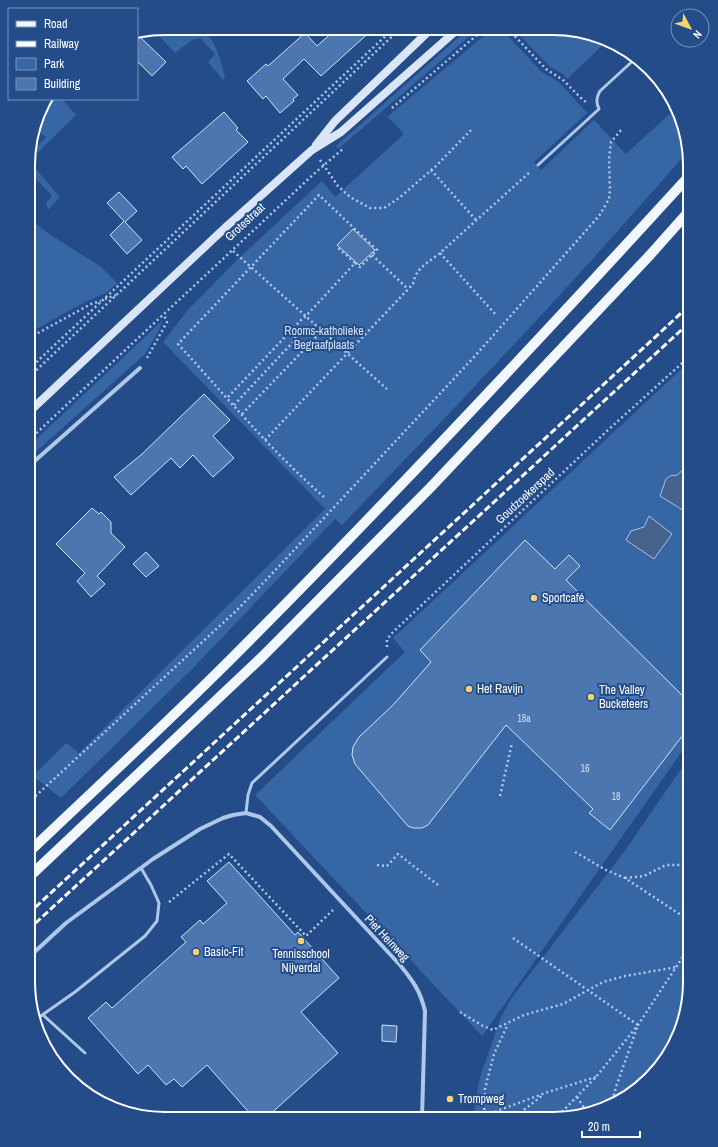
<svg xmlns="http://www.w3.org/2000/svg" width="718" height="1147" viewBox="0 0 718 1147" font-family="'Archivo Narrow',sans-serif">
<rect width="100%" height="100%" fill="#234c88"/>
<!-- green -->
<path fill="#3766a5" d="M 165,28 L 202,28 C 216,41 221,60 225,78 L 223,80 L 208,62 L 215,54 L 200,38 L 192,40 L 175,53 L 154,30 Z
M 468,29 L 478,29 L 338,149 L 336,146 Z
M 492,29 L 501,29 L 543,73 L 559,82 L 587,113 L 534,162 L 541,170 L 594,120 L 626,154 L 676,108 L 680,113 L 687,152 C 577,280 460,403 342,525 L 335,519 L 194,667 L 61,798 L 33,776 L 66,743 L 79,753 L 325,509 L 163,342 L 187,311 L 240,257 L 322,181 L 335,197 L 404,134 L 392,121 L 387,117 Z
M 514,29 L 571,29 L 605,43 L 567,79 L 563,74 L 549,66 Z
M 46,99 L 62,99 L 76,115 L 29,161 L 29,155 L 46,137 L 35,128 L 41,108 L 45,104 L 44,102 Z
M 29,161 L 60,197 L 48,210 L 46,203 L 52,196 L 29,171 Z
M 29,218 L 49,234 L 100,266 L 117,283 L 106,293 L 85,302 L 29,333 Z
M 163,320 L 158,332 L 145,354 L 29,458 L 29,446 Z
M 690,361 L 690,740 L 482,1036 L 255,795 L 405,652 L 393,638 Z
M 690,756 L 690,992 L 680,1034 L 662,1065 L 605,1109 L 554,1119 L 474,1119 L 475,1103 L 480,1077 L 501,1017 L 513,996 L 624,852 Z"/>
<!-- water -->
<path fill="#46638e" stroke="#a3c2eb" d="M 690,452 L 690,506 L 686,512 L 660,496 L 666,479 L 670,476 L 677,475 L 683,470 Z
M 649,516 L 672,534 L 654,559 L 626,540 L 631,531 L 644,527 Z"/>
<!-- building -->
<path fill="#4b76b0" stroke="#d3e3f7" d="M 336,29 L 373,29 L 321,76 L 304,59 L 283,79 L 298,95 L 293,99 L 294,101 L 280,113 L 266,96 L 263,99 L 247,81 L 266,64 L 268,66 L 305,33 L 317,46 Z
M 137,34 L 166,62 L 152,76 L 137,61 Z
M 224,112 L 238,128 L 236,130 L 248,142 L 202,184 L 186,166 L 183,169 L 172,157 Z
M 119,192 L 137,211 L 125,222 L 142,240 L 127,254 L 110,235 L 124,221 L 107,203 Z
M 353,229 L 375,250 L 359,265 L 337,245 Z
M 204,394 L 230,420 L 213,436 L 234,458 L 213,477 L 193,455 L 180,468 L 171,458 L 131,495 L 114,477 L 142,454 Z
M 92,508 L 99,514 L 101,512 L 111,522 L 111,533 L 125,547 L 97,576 L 105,584 L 91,597 L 77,581 L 85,573 L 56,544 Z
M 525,540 L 555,569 L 569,555 L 580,566 L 566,580 L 690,703 L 690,726 L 610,830 L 589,813 L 593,809 L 506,725 L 428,825 L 422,828 L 413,828 L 408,826 L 401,818 L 355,764 L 352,755 L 353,747 L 359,737 L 393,705 L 431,662 L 420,650 Z
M 146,552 L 159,566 L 146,577 L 133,564 Z
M 229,862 L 295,935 L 298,932 L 339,978 L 301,1012 L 338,1053 L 266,1118 L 254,1118 L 207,1065 L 182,1087 L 174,1079 L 166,1085 L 148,1065 L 138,1074 L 88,1018 L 106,1002 L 112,1008 L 186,942 L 181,937 L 200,920 L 203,924 L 227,903 L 207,881 Z
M 382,1025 L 397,1026 L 396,1042 L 382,1041 Z"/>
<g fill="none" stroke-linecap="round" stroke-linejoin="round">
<!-- path -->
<path stroke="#afc8ea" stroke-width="2.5" stroke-dasharray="2 3" stroke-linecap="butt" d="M 508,29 L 546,69 L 563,80 L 582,99 L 586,102
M 392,108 L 484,29
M 320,160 L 338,186 L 350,197 L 370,208 L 384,208 L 399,198 L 436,166 L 471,130
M 431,170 L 476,220
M 233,251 L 387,389
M 440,253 L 496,315
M 372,255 L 408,289
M 105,299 L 116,295
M 29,338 L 91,304 L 101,301
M 147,358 L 167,322 L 164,315
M 29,369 L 393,29
M 29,377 L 400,29
M 228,397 L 302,319 L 306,316 L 355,263 L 338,248
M 234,405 L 294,341 L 296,335 L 296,325
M 242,414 L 322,331
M 29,440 L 316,172 L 344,148
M 265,440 L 413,284 C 414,280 415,275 418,272 C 421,266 434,258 440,253 L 530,172
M 324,497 C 271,451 226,396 178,344 L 319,195 L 377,250 L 360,267 L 355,263
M 387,647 L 387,640 L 391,634 L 608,430 L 690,356
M 500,796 L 512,743
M 28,803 L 237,610 L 268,578 L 475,356 L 599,216 L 609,199 L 610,190 L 609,159 L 611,142 L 621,130
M 575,852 L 606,870 L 625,878 L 690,921
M 377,865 L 387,866 L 398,854 L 438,885
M 625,878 L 644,876 L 666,865 L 690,865
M 169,902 L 229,854 L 306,936 L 333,910
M 513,938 L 638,1025 L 617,1084 L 611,1104
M 460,1012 L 483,1026 L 493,1030 L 524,1015 L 563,1004 L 603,982 L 625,976 L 677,967
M 577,1097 L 587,1112
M 484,1115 L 485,1089 L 494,1054 L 508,1024
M 476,1119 L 545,1093 L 596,1077
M 512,1119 L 543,1095
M 555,1119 L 596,1077 L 638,1025 L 690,946"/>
<!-- lane -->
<path stroke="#afc8ea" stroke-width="3" d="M 538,165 L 599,109 C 596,102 596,98 600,91 L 637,57
M 246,813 L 248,795 L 252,783 L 387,657
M 43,1015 L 85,1053
M 35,1020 L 75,992 L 145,936 L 157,921 L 159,903 L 151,885 L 141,868"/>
<!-- street -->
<path stroke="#afc8ea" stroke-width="4" d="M 29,466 L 140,368
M 28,958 L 66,923 L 153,859 L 200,829 L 223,818 L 233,815 L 246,813 L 260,817 L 271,826 L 400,965 C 413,981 420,990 425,1011 L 422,1119"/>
<!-- secondary -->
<path stroke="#dae6f8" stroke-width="8" d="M 316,145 L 335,121 L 431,29
M 29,412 L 227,226 L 312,150 L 341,132 L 458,29"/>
<!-- primary -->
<path stroke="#f2f7fe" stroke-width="10" d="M 28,853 C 96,788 165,725 231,659 C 388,502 540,339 690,175
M 28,878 L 261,658 L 430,488 L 650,255 L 690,210"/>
<!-- rail -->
<path stroke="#fff" stroke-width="3" stroke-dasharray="7 3" stroke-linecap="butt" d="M 28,914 L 690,305
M 28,930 L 690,322"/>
</g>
<!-- markers -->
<g fill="#f5d372" stroke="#234c88" stroke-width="1.5">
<circle cx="534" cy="598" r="4"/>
<circle cx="469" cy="689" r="4"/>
<circle cx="591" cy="697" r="4"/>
<circle cx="301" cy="941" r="4"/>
<circle cx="196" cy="952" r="4"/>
<circle cx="450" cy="1099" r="4"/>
</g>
<g text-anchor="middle" stroke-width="4" stroke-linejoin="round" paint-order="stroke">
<!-- number labels -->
<g font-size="10" fill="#d2ddeb">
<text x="524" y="722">18a</text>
<text x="585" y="772">16</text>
<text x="616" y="800">18</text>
</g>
<!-- street labels -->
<g font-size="12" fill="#fff" stroke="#234c88">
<text transform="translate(245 222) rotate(-43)" y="4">Grotestraat</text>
<text transform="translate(525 496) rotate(-43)" y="4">Goudzoekerspad</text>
<text transform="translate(387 938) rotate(47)" y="4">Piet Heinweg</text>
</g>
<!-- park labels -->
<g font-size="12" fill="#d3e3f7" stroke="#234c88">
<text x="324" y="335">Rooms-katholieke<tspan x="324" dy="14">Begraafplaats</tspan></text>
</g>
<!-- poi labels -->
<g font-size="12" fill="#fff" stroke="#234c88" text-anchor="start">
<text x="542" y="602">Sportcafé</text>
<text x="477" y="693">Het Ravijn</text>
<text x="599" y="694">The Valley<tspan x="599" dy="14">Bucketeers</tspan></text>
<text x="204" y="956">Basic-Fit</text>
<text x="301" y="958" text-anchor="middle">Tennisschool<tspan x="301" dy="14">Nijverdal</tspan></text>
<text x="458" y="1103">Trompweg</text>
</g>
</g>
<!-- crop -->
<path d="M0 0H718V1147H0ZM165 35H553A130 130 0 0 1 683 165V982A130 130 0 0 1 553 1112H165A130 130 0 0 1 35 982V165A130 130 0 0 1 165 35Z" fill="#234c88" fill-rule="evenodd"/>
<path fill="none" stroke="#fff" stroke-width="2" d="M165 35H553A130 130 0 0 1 683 165V982A130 130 0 0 1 553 1112H165A130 130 0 0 1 35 982V165A130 130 0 0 1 165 35Z"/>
<!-- legend -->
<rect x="8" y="8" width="130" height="92" fill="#234c88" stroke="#7b94b8"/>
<rect x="16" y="21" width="20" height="6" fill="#f2f7fe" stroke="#7b94b8"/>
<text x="44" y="28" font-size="12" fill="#ffffff">Road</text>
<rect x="16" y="41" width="20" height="6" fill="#ffffff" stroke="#7b94b8"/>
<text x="44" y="48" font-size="12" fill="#ffffff">Railway</text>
<rect x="16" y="58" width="20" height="12" fill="#3766a5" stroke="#7b94b8"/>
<text x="44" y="68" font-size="12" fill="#ffffff">Park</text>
<rect x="16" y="78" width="20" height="12" fill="#4b76b0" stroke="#7b94b8"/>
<text x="44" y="88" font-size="12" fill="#ffffff">Building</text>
<!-- north arrow -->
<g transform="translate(690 28) rotate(131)"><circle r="19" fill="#234c88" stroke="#7b94b8"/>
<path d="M0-3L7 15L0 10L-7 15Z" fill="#f5d372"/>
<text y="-6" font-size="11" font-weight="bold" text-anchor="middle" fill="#ffffff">N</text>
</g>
<!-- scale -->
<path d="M582 1131v6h58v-6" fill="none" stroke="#ffffff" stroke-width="2"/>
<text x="588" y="1131" font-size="12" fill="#ffffff" stroke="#234c88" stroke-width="3" paint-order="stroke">20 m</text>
</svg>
